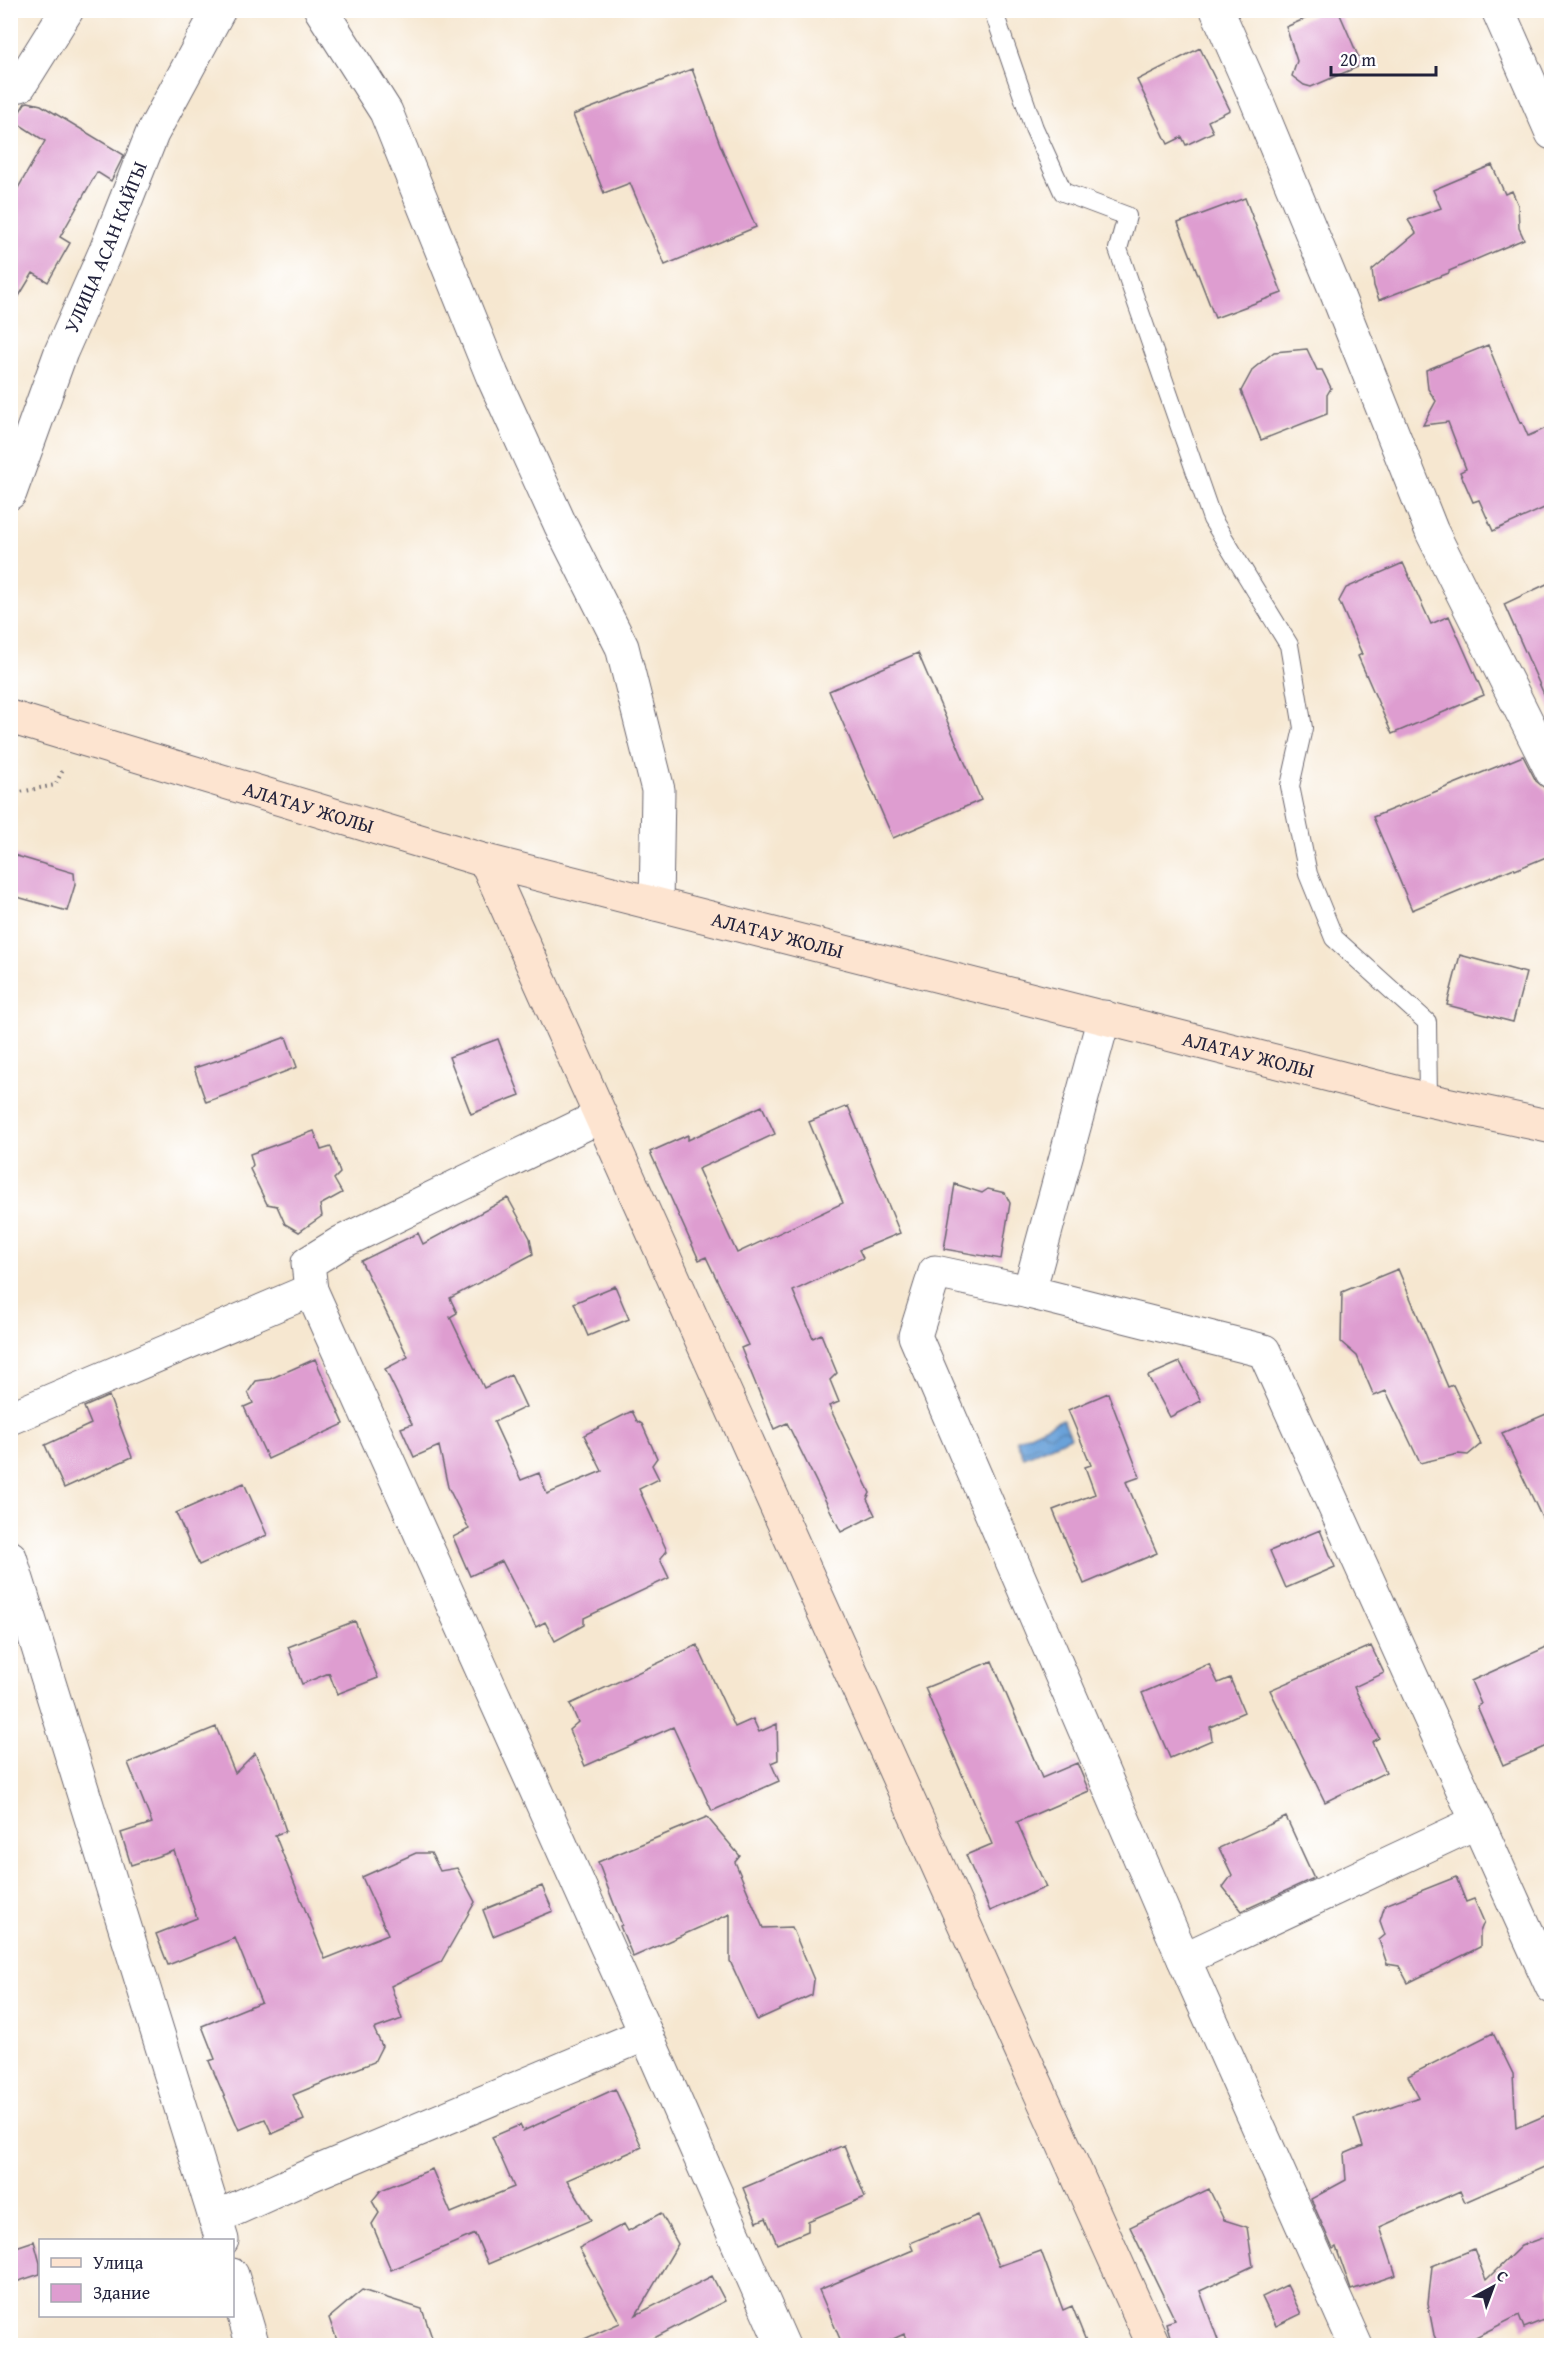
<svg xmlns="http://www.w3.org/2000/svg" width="1562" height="2356" viewBox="0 0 1562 2356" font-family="'Gentium Book Plus',serif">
<defs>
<pattern id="water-waves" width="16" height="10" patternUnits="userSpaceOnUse" patternTransform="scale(1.5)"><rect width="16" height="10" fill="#6ba2d9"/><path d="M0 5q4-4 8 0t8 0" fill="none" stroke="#5884b1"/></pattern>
</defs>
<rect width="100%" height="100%" fill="#fff"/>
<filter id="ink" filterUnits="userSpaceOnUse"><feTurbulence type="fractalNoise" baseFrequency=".0167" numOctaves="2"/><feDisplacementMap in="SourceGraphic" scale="12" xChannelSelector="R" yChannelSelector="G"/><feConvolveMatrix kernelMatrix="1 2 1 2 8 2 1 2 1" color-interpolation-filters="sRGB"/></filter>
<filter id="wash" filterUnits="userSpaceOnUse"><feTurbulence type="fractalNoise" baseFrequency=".008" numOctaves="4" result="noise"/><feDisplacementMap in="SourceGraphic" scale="24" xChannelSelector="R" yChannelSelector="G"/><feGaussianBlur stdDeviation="1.35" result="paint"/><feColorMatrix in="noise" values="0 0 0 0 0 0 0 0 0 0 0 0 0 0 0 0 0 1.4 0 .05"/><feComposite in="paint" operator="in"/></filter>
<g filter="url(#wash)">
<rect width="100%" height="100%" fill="#f6e7d0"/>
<!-- water -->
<path fill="url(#water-waves)" stroke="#46628a" stroke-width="1.5" d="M 1063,1419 L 1071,1437 L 1024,1457 L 1016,1440 Z"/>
<g id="blocks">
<!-- building -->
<path fill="#de9dd0" d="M 1325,10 L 1338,10 L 1362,65 L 1311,87 L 1304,85 L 1292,76 L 1297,61 L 1286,27 Z
M 1200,48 L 1230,110 L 1208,121 L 1213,132 L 1186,145 L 1182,137 L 1168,144 L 1137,80 Z
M 692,69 L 721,147 L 756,227 L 665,265 L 630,183 L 604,193 L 573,115 Z
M 28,102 L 41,105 L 124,155 L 111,181 L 97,172 L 60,237 L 70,243 L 48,282 L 33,273 L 10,311 L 10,202 L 45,141 L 14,121 L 25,103 Z
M 1492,165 L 1505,194 L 1512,191 L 1518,205 L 1519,228 L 1524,239 L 1449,271 L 1449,273 L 1379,300 L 1374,286 L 1372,270 L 1416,233 L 1408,220 L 1441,208 L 1433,190 Z
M 1245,198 L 1282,293 L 1215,318 L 1178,223 Z
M 1488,345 L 1520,423 L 1522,422 L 1528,436 L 1551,426 L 1551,505 L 1493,531 L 1479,500 L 1473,502 L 1460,472 L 1466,469 L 1448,422 L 1423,425 L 1436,401 L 1428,389 L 1426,370 Z
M 1307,349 L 1317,370 L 1322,370 L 1331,388 L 1327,395 L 1327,414 L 1261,440 L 1241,391 L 1253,369 L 1274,352 Z
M 1403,563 L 1431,624 L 1449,616 L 1484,695 L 1392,734 L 1358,656 L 1362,654 L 1339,601 L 1346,588 Z
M 1551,582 L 1551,710 L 1504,604 Z
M 918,653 L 981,800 L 893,838 L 829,691 Z
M 1523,756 L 1536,781 L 1546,789 L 1551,803 L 1551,855 L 1515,870 L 1514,868 L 1412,910 L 1373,817 Z
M 10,854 L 74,873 L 75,885 L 67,911 L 10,895 Z
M 1460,955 L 1526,973 L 1513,1022 L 1447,1005 Z
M 286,1037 L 297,1067 L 248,1086 L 248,1087 L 206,1102 L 194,1068 L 237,1054 L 237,1055 Z
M 498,1039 L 520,1095 L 471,1114 L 449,1057 Z
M 762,1106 L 775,1134 L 698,1169 L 737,1253 L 843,1203 L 809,1122 L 848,1106 L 900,1233 L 859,1250 L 863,1258 L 793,1291 L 813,1338 L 821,1334 L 837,1373 L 830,1380 L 839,1402 L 829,1406 L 870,1493 L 867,1499 L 875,1515 L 841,1532 L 787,1423 L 774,1429 L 741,1348 L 748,1345 L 706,1257 L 699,1260 L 650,1152 L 688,1135 L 688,1140 Z
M 314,1131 L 321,1150 L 331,1147 L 340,1173 L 334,1179 L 342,1193 L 320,1205 L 322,1216 L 299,1232 L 285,1224 L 277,1206 L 267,1204 L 250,1169 L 253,1165 L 250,1154 Z
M 955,1184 L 982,1193 L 988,1189 L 1005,1193 L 1010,1203 L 1001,1259 L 944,1249 Z
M 508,1198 L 530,1238 L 533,1254 L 450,1298 L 457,1313 L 450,1317 L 484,1388 L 511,1375 L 526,1407 L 494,1422 L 521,1480 L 539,1473 L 547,1494 L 602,1471 L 584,1435 L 632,1411 L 637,1421 L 642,1424 L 657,1458 L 652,1465 L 659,1479 L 639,1489 L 667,1551 L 660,1559 L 669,1578 L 584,1618 L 584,1625 L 555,1641 L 545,1622 L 536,1627 L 502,1561 L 470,1576 L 453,1537 L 469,1529 L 448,1487 L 439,1446 L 414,1457 L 401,1428 L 412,1424 L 385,1369 L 408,1357 L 361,1261 L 418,1233 L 423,1244 Z
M 1398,1269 L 1448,1387 L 1453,1385 L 1481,1444 L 1468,1455 L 1458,1454 L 1420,1463 L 1386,1391 L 1374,1396 L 1357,1356 L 1341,1342 L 1342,1292 Z
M 615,1286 L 629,1319 L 588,1336 L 574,1303 Z
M 315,1359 L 344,1424 L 268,1459 L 244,1407 L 253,1403 L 248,1392 L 256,1381 L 270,1379 Z
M 1180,1362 L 1201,1401 L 1170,1417 L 1148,1376 Z
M 1108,1393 L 1140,1477 L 1126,1482 L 1157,1553 L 1084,1584 L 1053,1510 L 1095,1494 L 1085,1467 L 1091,1465 L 1068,1410 Z
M 109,1396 L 132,1457 L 64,1488 L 45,1445 L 91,1424 L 84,1407 Z
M 1551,1412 L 1551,1537 L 1502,1433 Z
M 244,1483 L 267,1535 L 199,1565 L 176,1513 Z
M 1320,1530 L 1335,1567 L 1286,1588 L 1270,1551 Z
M 355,1621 L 378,1678 L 337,1694 L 329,1673 L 302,1684 L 288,1647 Z
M 697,1645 L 735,1727 L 753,1719 L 759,1732 L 777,1724 L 778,1760 L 771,1763 L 779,1781 L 712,1811 L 673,1727 L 585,1766 L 569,1730 L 578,1722 L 570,1704 Z
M 1551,1645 L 1551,1744 L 1503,1765 L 1477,1706 L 1481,1704 L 1471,1681 Z
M 1371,1646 L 1384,1673 L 1354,1687 L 1379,1738 L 1372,1742 L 1386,1772 L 1325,1802 L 1270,1690 Z
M 992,1661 L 1042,1778 L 1077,1763 L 1089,1791 L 1017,1822 L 1046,1887 L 990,1911 L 966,1855 L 992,1844 L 925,1688 Z
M 1209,1664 L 1218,1683 L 1230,1678 L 1244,1712 L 1210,1727 L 1212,1740 L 1170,1758 L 1142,1693 Z
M 216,1727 L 235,1773 L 255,1753 L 271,1787 L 286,1831 L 275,1835 L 325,1959 L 388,1934 L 362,1877 L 416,1853 L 431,1853 L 440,1871 L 457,1868 L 475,1902 L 441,1962 L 391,1986 L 402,2019 L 374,2029 L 382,2046 L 374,2062 L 293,2095 L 304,2120 L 272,2134 L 265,2119 L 239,2130 L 209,2061 L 215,2059 L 202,2026 L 261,2002 L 235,1938 L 168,1965 L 156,1934 L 197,1918 L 174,1851 L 131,1865 L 121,1833 L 152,1823 L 128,1763 Z
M 707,1817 L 740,1856 L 735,1862 L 763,1928 L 792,1927 L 814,1980 L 812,1995 L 757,2020 L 730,1961 L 730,1914 L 633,1957 L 620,1926 L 622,1925 L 598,1862 Z
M 1286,1817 L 1314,1878 L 1242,1911 L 1223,1887 L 1232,1875 L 1219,1848 Z
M 1456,1877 L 1466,1902 L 1474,1899 L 1484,1922 L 1480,1932 L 1480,1947 L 1408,1983 L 1399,1966 L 1387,1964 L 1379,1940 L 1385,1935 L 1380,1921 L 1385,1905 Z
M 542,1886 L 553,1911 L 493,1936 L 483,1910 Z
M 1493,2033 L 1513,2074 L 1516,2128 L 1551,2113 L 1551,2164 L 1465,2202 L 1460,2191 L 1380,2227 L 1396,2275 L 1351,2290 L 1336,2247 L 1333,2249 L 1311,2199 L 1346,2180 L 1344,2154 L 1363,2146 L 1354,2119 L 1419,2097 L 1408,2076 Z
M 615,2089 L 642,2147 L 567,2180 L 591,2220 L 488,2264 L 475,2234 L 391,2270 L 372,2224 L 379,2213 L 372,2201 L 381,2190 L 432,2169 L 451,2213 L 514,2187 L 492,2137 L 520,2125 L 523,2131 Z
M 844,2145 L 865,2197 L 808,2221 L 808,2231 L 777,2244 L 766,2218 L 757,2222 L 743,2188 Z
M 1209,2189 L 1224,2220 L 1247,2227 L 1253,2266 L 1200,2291 L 1218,2340 L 1202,2346 L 1173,2346 L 1166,2323 L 1175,2320 L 1130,2227 Z
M 661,2213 L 678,2244 L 636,2315 L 712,2276 L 725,2301 L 639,2346 L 569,2346 L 620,2323 L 579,2248 L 624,2224 L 628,2231 Z
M 978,2215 L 999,2266 L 1041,2251 L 1063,2310 L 1072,2306 L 1088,2346 L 909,2346 L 904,2334 L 878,2346 L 843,2346 L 819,2290 L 913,2250 L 910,2243 Z
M 1551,2235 L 1551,2317 L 1524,2328 L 1519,2315 L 1458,2346 L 1439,2346 L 1434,2335 L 1428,2304 L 1432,2266 L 1474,2249 L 1486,2280 L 1521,2246 Z
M 34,2241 L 40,2263 L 40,2274 L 10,2284 L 10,2249 Z
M 1287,2285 L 1301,2314 L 1276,2326 L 1262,2297 Z
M 362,2290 L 422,2309 L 435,2346 L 339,2346 L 329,2318 Z"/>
</g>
</g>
<g filter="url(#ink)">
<use href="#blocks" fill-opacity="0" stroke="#6c676f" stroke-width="1.5"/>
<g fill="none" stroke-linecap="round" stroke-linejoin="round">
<!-- lane casing -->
<g stroke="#6c676f" stroke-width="20">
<path id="lane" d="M 993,10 L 1034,128 L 1063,192 L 1127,216 L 1118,249 L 1212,519 L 1289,645 L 1303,728 L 1290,786 L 1308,874 L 1334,938 L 1427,1022 L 1428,1100"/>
</g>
<!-- street casing -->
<g stroke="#6c676f" stroke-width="35">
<g id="street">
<path d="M 321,10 L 386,112 L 492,375 L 560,524 L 622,647 L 658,790 L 656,904"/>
<path d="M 1217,10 L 1254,94 L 1337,294 L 1432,532 L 1552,772"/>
<path d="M 1498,10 L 1552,133"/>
<path d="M 10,87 L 20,85 L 67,10"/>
<path id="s1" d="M 10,493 L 61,352 L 106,250 L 152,134 L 219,10"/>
<path d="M 599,1117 L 342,1242 L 308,1263 L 311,1290 L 646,2034 L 783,2346"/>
<path d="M 1029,1292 L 1104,1017"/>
<path d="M 10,1418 L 311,1290"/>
<path d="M 10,1557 L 222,2240"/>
<path d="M 1184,1959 L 1477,1822"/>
<path d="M 215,2218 L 315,2173 L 646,2034"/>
<path d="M 232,2275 L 253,2346"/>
<path d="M 1356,2346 L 1174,1937 L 915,1336 L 935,1272 L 1029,1292 L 1264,1351 L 1552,1987"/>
</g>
</g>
<!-- secondary casing -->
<g stroke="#6c676f" stroke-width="35">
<g id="secondary">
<path id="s2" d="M 10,717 L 486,861 L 1428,1100 L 1552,1127"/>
<path d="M 486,861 L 1154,2346"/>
</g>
</g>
<!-- path -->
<path stroke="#6c676f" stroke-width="4" stroke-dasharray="1.5 4.5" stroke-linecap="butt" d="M 10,794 L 55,785 L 64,768"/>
<!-- lane -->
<use href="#lane" stroke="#fff" stroke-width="18"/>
<!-- street -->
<use href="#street" stroke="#fff" stroke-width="33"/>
<!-- secondary -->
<use href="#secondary" stroke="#fde4d0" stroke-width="33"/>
</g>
</g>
<g text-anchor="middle" stroke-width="4.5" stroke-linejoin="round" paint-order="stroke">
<!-- street labels -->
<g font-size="20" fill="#22223b" stroke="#fff">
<text dy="7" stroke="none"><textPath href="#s1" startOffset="264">УЛИЦА АСАН КАЙГЫ</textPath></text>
<text dy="7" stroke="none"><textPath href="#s2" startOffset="312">АЛАТАУ ЖОЛЫ</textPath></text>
<text dy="7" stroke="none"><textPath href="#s2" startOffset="798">АЛАТАУ ЖОЛЫ</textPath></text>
<text dy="7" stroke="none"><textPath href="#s2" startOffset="1284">АЛАТАУ ЖОЛЫ</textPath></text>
</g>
</g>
<!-- margin -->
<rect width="1562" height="2356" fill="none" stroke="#fff" stroke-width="36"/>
<!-- legend -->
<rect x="39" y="2239" width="195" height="78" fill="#ffffff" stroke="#a7a7b1" stroke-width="1.5"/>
<rect x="51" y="2258" width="30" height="9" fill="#fde4d0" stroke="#a7a7b1" stroke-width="1.5"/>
<text x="93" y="2269" font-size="18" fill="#22223b">Улица</text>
<rect x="51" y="2284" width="30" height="18" fill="#de9dd0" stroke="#a7a7b1" stroke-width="1.5"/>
<text x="93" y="2299" font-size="18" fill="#22223b">Здание</text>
<!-- north arrow -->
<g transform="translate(1493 2287) rotate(41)" stroke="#ffffff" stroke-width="4.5" paint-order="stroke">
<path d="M0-4.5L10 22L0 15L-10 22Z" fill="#22223b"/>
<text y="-9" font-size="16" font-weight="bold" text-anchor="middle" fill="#22223b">С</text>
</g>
<!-- scale -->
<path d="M1331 66v9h105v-9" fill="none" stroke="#22223b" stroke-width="3"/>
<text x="1340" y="66" font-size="18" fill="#22223b" stroke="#ffffff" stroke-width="4.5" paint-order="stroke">20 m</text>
</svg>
